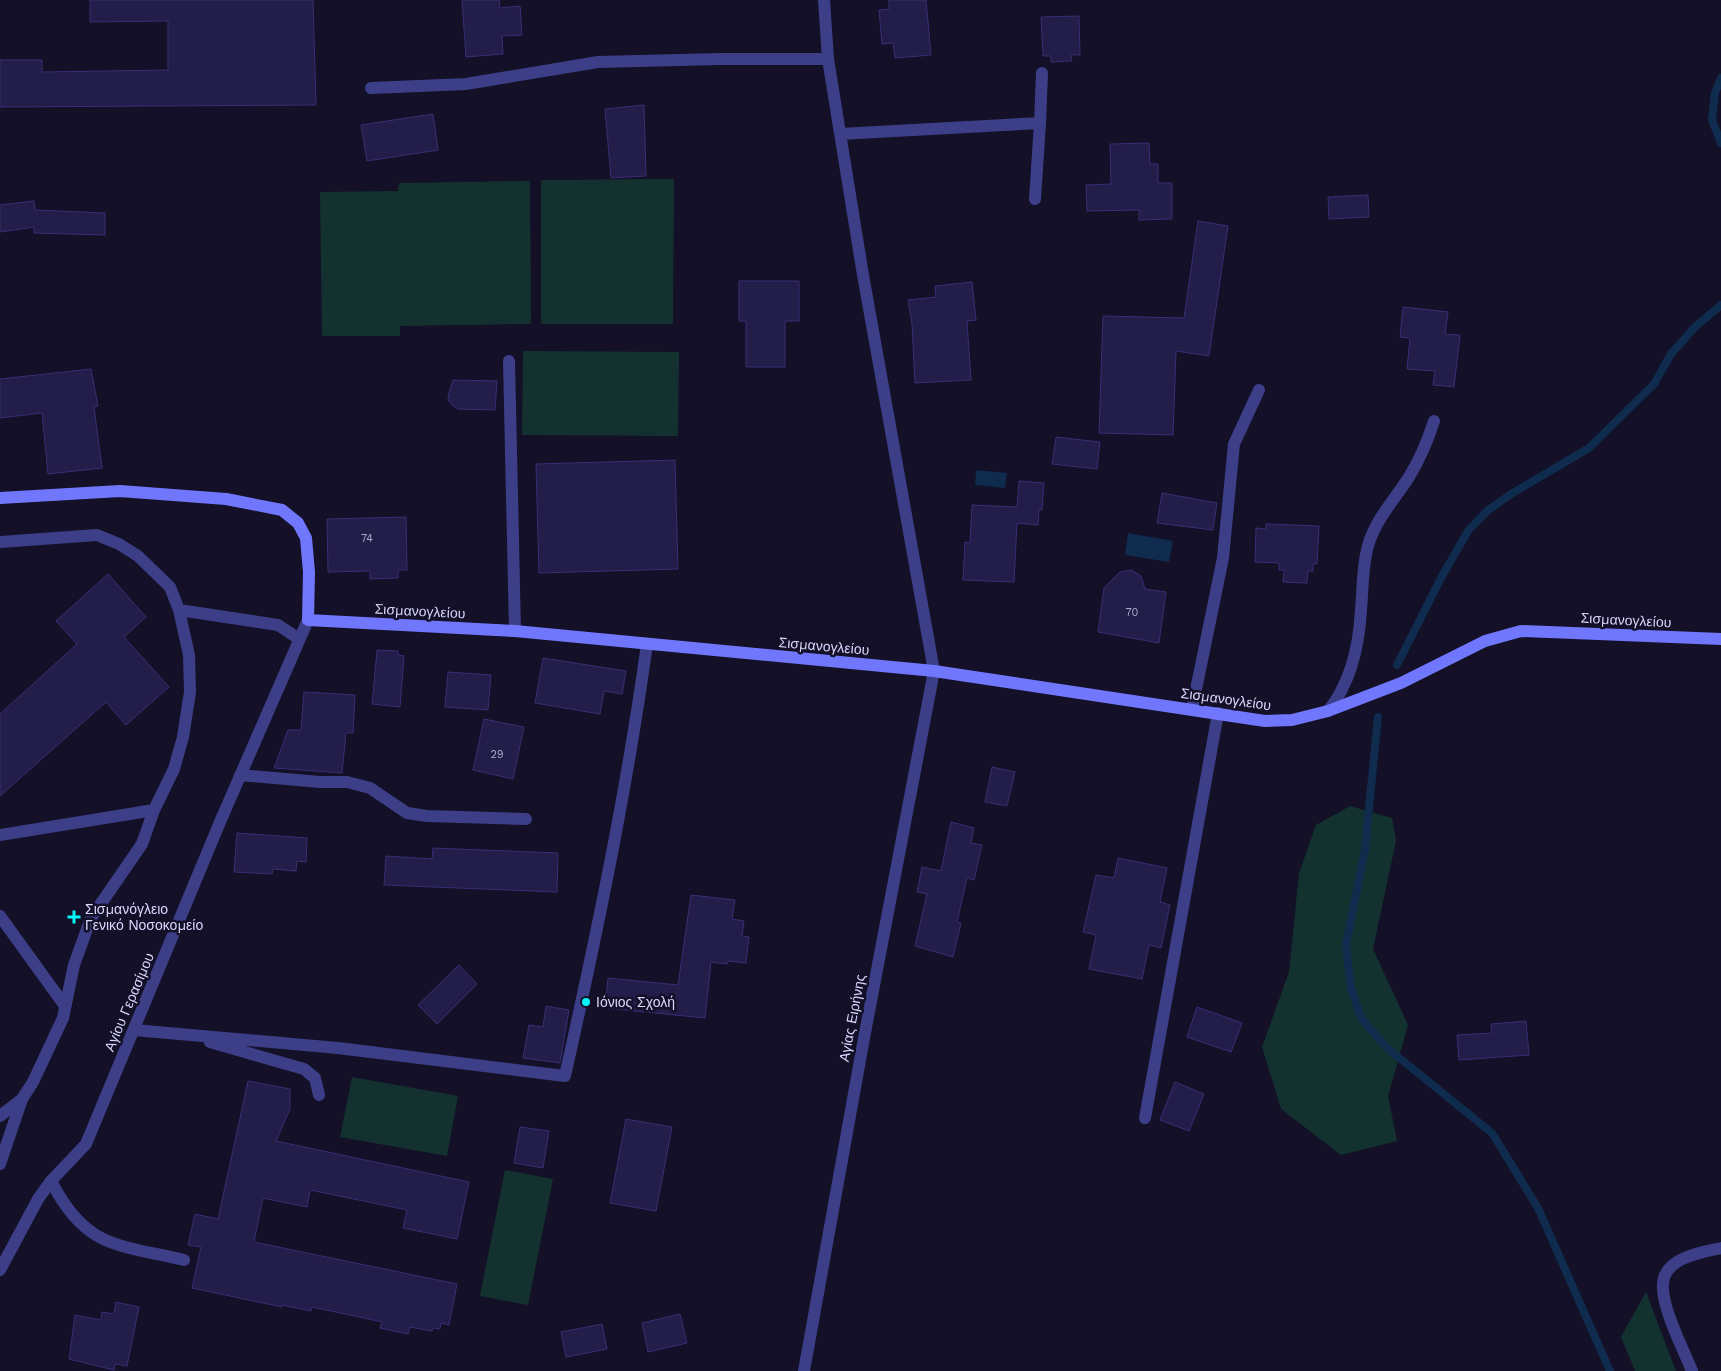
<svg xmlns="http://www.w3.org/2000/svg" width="1721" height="1371" viewBox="0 0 1721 1371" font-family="'Work Sans',sans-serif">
<rect width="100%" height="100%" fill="#131028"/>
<!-- green -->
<path fill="#13322f" d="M 674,179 L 673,324 L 541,324 L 541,180 Z
M 530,181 L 531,324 L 400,326 L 400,336 L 322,336 L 320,192 L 398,191 L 399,183 Z
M 523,351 L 679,352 L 678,436 L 522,435 Z
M 1350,806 L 1392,818 L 1396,841 L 1373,949 L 1408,1025 L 1388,1096 L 1397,1141 L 1341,1155 L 1281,1109 L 1262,1047 L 1289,972 L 1299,873 L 1316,825 Z
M 352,1077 L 458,1096 L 447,1156 L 340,1137 Z
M 505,1170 L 553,1179 L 528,1305 L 480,1296 Z
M 1646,1292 L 1676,1371 L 1635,1371 L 1621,1337 Z"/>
<!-- water -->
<path fill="#0f2b4d" d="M 976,470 L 1007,473 L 1005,488 L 975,485 Z
M 1128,533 L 1173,541 L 1169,562 L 1125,555 Z"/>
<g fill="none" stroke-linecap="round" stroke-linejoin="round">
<!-- stream -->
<path stroke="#0f2b4d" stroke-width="8" d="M 1721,78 L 1715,93 L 1712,120 L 1721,143
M 1397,665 L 1441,578 L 1468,531 L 1487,511 L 1511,494 L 1589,448 L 1654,384 L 1671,354 L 1695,327 L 1721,305
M 1378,717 L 1365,849 L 1346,944 L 1351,988 L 1361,1018 L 1387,1048 L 1492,1133 L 1538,1208 L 1610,1371"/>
</g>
<!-- building -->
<path fill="#231d49" stroke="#382f75" d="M 90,0 L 313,0 L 316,105 L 0,107 L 0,60 L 42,60 L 42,72 L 168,70 L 168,21 L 90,22 Z
M 462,0 L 499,0 L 500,8 L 520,6 L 522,35 L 502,36 L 503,54 L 466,57 Z
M 889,0 L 926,0 L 931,55 L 895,58 L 893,43 L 882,44 L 879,10 L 889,9 Z
M 1079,16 L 1080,55 L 1071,55 L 1072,61 L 1051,62 L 1051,56 L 1043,56 L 1041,17 Z
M 644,105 L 646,176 L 611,178 L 605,109 Z
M 433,114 L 438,150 L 367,161 L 361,125 Z
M 1149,143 L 1150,164 L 1158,164 L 1158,183 L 1172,183 L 1172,219 L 1139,220 L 1139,210 L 1087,211 L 1086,185 L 1111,184 L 1110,144 Z
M 1368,195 L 1369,217 L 1329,219 L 1328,197 Z
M 34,201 L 35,210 L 105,213 L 105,235 L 34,233 L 34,227 L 0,232 L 0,205 Z
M 1198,221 L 1228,226 L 1209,356 L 1176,351 L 1173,435 L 1099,433 L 1103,316 L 1184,318 Z
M 739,281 L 799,281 L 799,321 L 785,321 L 785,367 L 746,367 L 746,321 L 739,321 Z
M 972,282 L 976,320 L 967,321 L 971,380 L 915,383 L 912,324 L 908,300 L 936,297 L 935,286 Z
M 1403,307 L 1448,312 L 1445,334 L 1460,335 L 1454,387 L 1433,385 L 1435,371 L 1407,369 L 1410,338 L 1400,337 Z
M 91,369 L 98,406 L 94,407 L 102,468 L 48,474 L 42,413 L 0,418 L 0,379 Z
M 453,380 L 497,381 L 495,410 L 458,409 L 452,405 L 448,400 L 449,393 Z
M 1056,437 L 1100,442 L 1097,469 L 1052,464 Z
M 675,460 L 678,569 L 539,573 L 536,464 Z
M 1019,481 L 1044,483 L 1042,510 L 1039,509 L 1038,525 L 1017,523 L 1014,582 L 963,580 L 965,542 L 970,543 L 972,505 L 1017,507 Z
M 1162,493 L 1217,503 L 1213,530 L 1157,523 Z
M 406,517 L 407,570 L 398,570 L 398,578 L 370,579 L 370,571 L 328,572 L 327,519 Z
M 1266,524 L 1319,526 L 1317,564 L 1313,564 L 1313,571 L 1308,571 L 1307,583 L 1283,582 L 1284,570 L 1279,570 L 1279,563 L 1255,562 L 1256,528 L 1266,529 Z
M 1131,570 L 1141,576 L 1145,589 L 1166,592 L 1159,643 L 1098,632 L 1104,588 L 1120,572 Z
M 108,574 L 146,617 L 124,637 L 169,687 L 126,725 L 106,702 L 0,796 L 0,714 L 77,644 L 56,621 Z
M 377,650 L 398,651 L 398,655 L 404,656 L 400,707 L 372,704 Z
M 543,658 L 626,671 L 622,694 L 604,691 L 600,714 L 535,703 Z
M 448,672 L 491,675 L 488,710 L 445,707 Z
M 304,692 L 355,695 L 353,733 L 346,733 L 342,773 L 274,768 L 288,730 L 301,730 Z
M 484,719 L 524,727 L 513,779 L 473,770 Z
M 992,767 L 1015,772 L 1007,806 L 985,802 Z
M 951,822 L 974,828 L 971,843 L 982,845 L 974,880 L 967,878 L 957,922 L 961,923 L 953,957 L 915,946 L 927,894 L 917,892 L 922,867 L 941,871 Z
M 237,833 L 307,838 L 306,862 L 297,861 L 296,871 L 273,869 L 272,874 L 234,872 Z
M 433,848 L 558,853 L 557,892 L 384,885 L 386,856 L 432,859 Z
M 1118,858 L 1167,868 L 1160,902 L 1170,905 L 1161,948 L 1149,945 L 1142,979 L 1089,969 L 1096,935 L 1083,932 L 1096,875 L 1114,878 Z
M 691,895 L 735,900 L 732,919 L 744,921 L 742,936 L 749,937 L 746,963 L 728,961 L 727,964 L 711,962 L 705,1018 L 605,1008 L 608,978 L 678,985 Z
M 459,965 L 477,984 L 437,1024 L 418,1005 Z
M 546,1006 L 569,1010 L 560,1063 L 523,1058 L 529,1025 L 543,1027 Z
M 1197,1007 L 1242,1023 L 1231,1052 L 1187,1037 Z
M 1526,1021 L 1529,1055 L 1459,1060 L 1457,1035 L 1492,1033 L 1491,1024 Z
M 248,1081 L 290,1089 L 290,1109 L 276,1141 L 469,1182 L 457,1239 L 403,1228 L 407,1210 L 310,1190 L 307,1207 L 263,1198 L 254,1242 L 457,1284 L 449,1325 L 441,1323 L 440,1329 L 433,1328 L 432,1331 L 410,1327 L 408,1334 L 380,1328 L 382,1322 L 364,1318 L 312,1307 L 311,1311 L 282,1305 L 282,1307 L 192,1288 L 201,1247 L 188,1245 L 195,1214 L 218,1219 Z
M 1175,1082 L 1204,1094 L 1189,1131 L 1160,1120 Z
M 626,1119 L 672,1127 L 656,1211 L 610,1203 Z
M 520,1127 L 549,1131 L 543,1168 L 514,1163 Z
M 116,1302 L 139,1307 L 127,1366 L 115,1364 L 114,1370 L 69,1359 L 75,1315 L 101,1320 L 102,1312 L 114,1314 Z
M 680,1314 L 687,1343 L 648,1352 L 642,1323 Z
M 602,1324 L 607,1349 L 566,1357 L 561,1332 Z"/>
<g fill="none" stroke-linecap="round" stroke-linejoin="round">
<!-- lane -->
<path stroke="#3c3f87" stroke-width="12" d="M 509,361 L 515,631
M 0,542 L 97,535 L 119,544 L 138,556 L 170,587 L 179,610 L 189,655 L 190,692 L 183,737 L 174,769 L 154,810 L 142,844 L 91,918 L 74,965 L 63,1018 L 33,1082 L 22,1099 L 0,1164
M 179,610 L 278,625 L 299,639
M 1192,709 L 1223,558 L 1234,444 L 1259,390
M 0,835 L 154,810
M 0,916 L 65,1006
M 134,1030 L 338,1048 L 565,1076 C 597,933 627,789 647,644
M 210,1042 L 304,1069 L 315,1078 L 319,1095
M 0,1116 L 22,1099
M 51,1181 C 86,1249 117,1244 184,1260"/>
<!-- street -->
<path stroke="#3c3f87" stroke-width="12" d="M 371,88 L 466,84 L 598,62 L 719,59 L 828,59
M 840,134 L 1040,123 L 1042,73
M 1035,199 L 1040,123
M 1328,711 C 1350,684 1359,645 1361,610 C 1363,588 1362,567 1368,546 C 1375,520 1395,499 1409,477 C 1420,459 1428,440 1434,421
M 240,775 L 320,782 L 347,782 L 370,788 L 407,813 L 427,816 L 526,819
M 1145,1118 L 1218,713
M 0,1270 L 38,1199 L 51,1181 L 86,1144 L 220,822 L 308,620
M 804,1371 L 864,1038 L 934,671 L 863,275 L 828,59 L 824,0
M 1692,1371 C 1684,1350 1657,1300 1664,1278 C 1670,1257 1703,1252 1721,1248"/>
<!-- secondary -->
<path stroke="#7177fd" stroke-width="12" d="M 0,498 L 120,491 L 226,499 L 282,510 L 298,523 L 306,538 L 309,572 L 308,620 L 515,631 L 934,671 L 1265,721 L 1292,720 L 1328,711 L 1401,683 L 1485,641 L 1521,631 L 1721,639"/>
</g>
<!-- markers -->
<g fill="#07f4fb" stroke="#131028" stroke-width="2">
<path d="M71.5 909.5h5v5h5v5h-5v5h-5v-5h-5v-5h5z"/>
<circle cx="586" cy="1002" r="5"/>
</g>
<g text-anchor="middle" stroke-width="5" stroke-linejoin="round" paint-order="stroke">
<!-- number labels -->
<g font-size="11" fill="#aca9d1">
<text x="367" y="542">74</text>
<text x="1132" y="616">70</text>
<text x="497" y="758">29</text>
</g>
<!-- street labels -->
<g font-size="14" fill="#dad8fe" stroke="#131028">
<text transform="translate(420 611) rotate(3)" y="5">Σισμανογλείου</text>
<text transform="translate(1626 620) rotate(3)" y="5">Σισμανογλείου</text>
<text transform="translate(824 646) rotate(5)" y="5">Σισμανογλείου</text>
<text transform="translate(1226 699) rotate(8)" y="5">Σισμανογλείου</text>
<text transform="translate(129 1002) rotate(-67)" y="5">Αγίου Γερασίμου</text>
<text transform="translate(852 1018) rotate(-79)" y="5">Αγίας Ειρήνης</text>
</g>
<!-- poi labels -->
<g font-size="14" fill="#dad8fe" stroke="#131028" text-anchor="start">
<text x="85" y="914">Σισμανόγλειο<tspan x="85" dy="16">Γενικό Νοσοκομείο</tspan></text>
<text x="596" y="1007">Ιόνιος Σχολή</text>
</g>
</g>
</svg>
